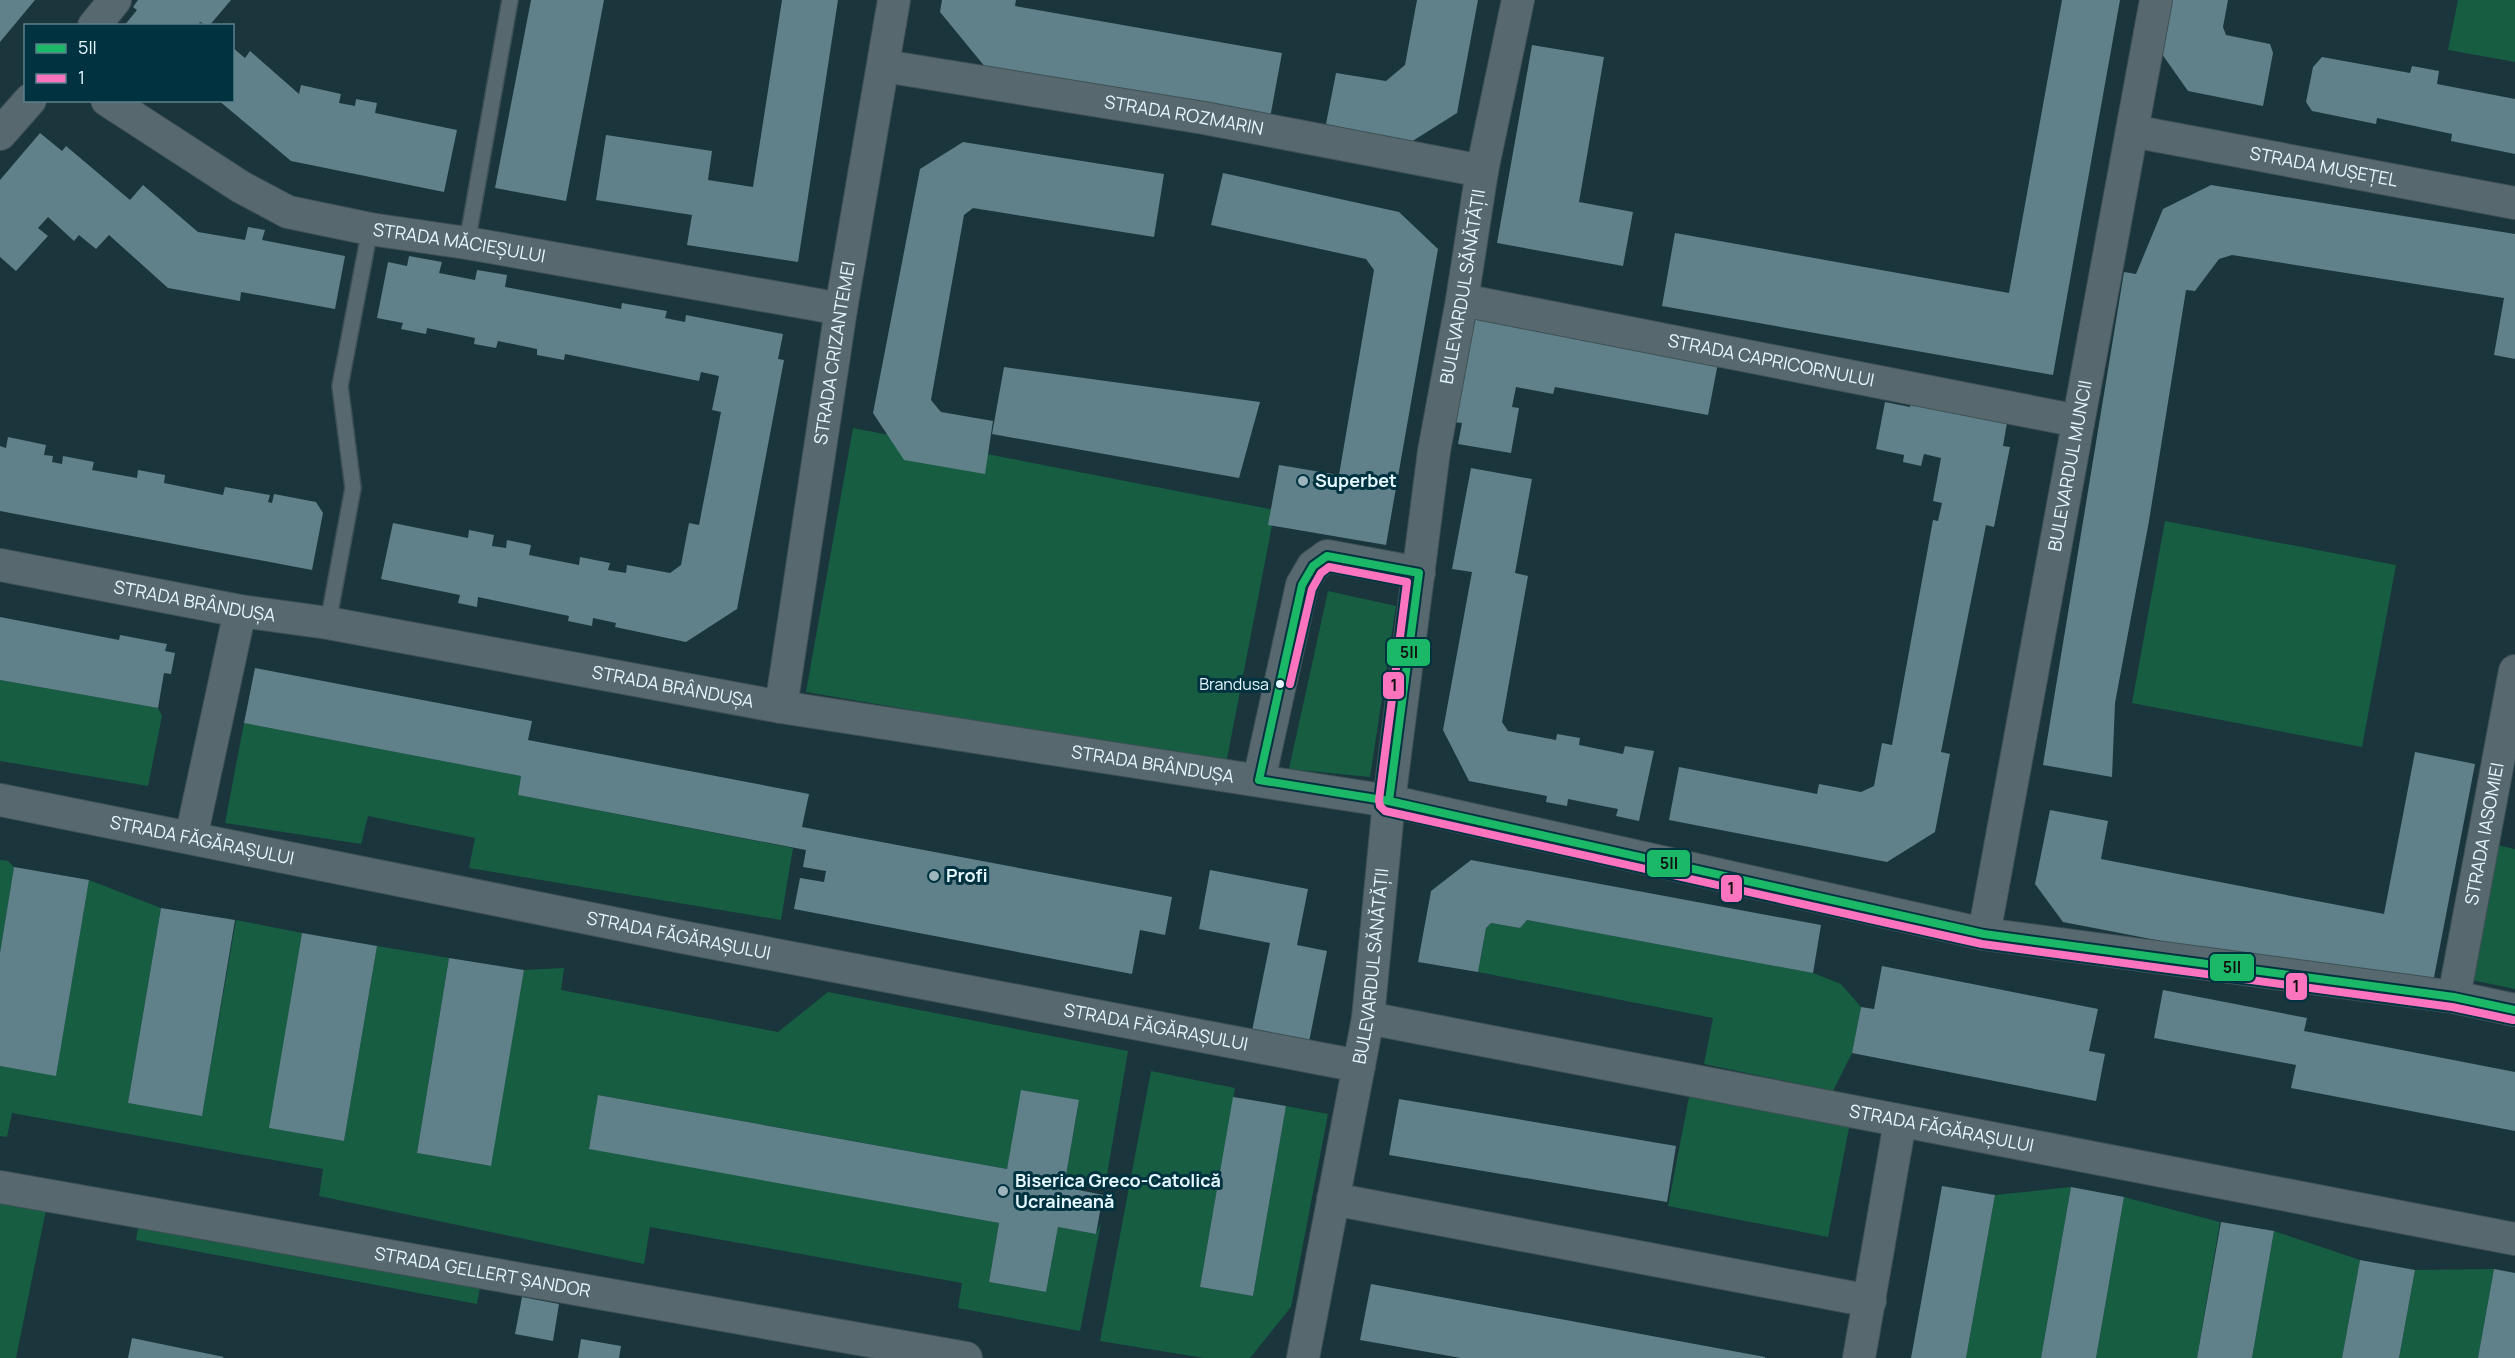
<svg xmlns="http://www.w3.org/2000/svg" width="2515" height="1358" viewBox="0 0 2515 1358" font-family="Manrope,sans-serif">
<rect width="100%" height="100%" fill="#1a353c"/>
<!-- green -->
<path fill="#165d42" d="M 2458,0 L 2515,0 L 2515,62 L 2448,50 Z
M 853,428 L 1275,510 L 1226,764 L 806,692 Z
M 2165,521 L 2396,565 L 2362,747 L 2132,703 Z
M 1328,591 L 1396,606 L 1370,777 L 1289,769 Z
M 0,680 L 158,708 L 162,716 L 148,786 L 0,761 Z
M 244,723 L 521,776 L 518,795 L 793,848 L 781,920 L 469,868 L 475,838 L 368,816 L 361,844 L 225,823 Z
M 2482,842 L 2515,849 L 2515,989 L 2457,977 Z
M 0,860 L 8,861 L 14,867 L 0,953 Z
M 89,880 L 161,908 L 128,1103 L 202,1115 L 236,920 L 302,933 L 270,1128 L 344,1141 L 377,946 L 449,958 L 417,1153 L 490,1166 L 524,970 L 564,968 L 561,990 L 778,1032 L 828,992 L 1128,1051 L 1106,1181 L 1064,1187 L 1079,1101 L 1022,1090 L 1007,1169 L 599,1095 L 589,1148 L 999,1223 L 989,1282 L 1046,1292 L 1058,1227 L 1096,1234 L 1101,1223 L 1080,1331 L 958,1308 L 962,1283 L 650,1227 L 644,1264 L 319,1196 L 323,1169 L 12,1113 L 7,1137 L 0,1136 L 0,1066 L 56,1075 Z
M 1527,920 L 1813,973 L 1841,984 L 1861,1007 L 1852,1053 L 1833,1091 L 1704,1064 L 1713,1018 L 1478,972 L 1486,928 L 1491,923 L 1520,928 Z
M 1151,1071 L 1235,1088 L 1200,1287 L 1253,1296 L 1286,1106 L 1328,1114 L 1291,1307 L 1250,1358 L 1204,1358 L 1100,1341 Z
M 1690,1092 L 1850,1123 L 1828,1237 L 1668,1206 Z
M 0,1187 L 49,1195 L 16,1358 L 0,1358 Z
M 2071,1187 L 2041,1358 L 1966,1358 L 1995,1195 Z
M 2124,1197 L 2220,1222 L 2197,1358 L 2096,1358 Z
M 141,1211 L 483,1272 L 477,1304 L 136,1240 Z
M 2274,1231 L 2360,1260 L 2342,1358 L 2252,1358 Z
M 2494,1269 L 2478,1358 L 2399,1358 L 2415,1270 Z"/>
<!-- building -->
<path fill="#60808a" d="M 0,0 L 35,0 L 0,42 Z
M 138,0 L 231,0 L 209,26 L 200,22 L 197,26 L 124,26 L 137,10 L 133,7 Z
M 531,0 L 604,0 L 566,201 L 495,188 Z
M 782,0 L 838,0 L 798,262 L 687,245 L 692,215 L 596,200 L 606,135 L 712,151 L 708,180 L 753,187 Z
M 942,0 L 1016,0 L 1015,6 L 1282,53 L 1270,118 L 986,68 L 940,12 Z
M 1417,0 L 1478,0 L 1457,113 L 1411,142 L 1326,124 L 1336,73 L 1386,81 L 1405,65 Z
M 2062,0 L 2120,0 L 2053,375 L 1662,306 L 1675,233 L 2009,293 Z
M 2165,0 L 2228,0 L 2223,27 L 2226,35 L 2270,44 L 2273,53 L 2263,106 L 2188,91 L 2157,47 Z
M 1532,45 L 1604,57 L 1579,202 L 1633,212 L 1623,266 L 1497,243 Z
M 232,47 L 245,58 L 250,51 L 299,94 L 301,85 L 341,94 L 339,103 L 355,106 L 356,99 L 377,103 L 375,113 L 457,130 L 444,192 L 291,161 L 218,100 L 232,100 Z
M 2322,57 L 2410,73 L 2412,66 L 2439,71 L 2437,84 L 2515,99 L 2515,154 L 2451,141 L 2452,134 L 2377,118 L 2376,124 L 2312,111 L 2306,102 L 2313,67 Z
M 40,133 L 62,151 L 66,146 L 130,200 L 143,185 L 198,232 L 245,240 L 248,227 L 265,230 L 262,240 L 345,256 L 335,309 L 241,292 L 240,301 L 168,288 L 109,235 L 96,249 L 79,235 L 74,241 L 48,217 L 38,228 L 48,236 L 16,271 L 0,257 L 0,180 Z
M 963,142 L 1164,174 L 1154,237 L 973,208 L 964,215 L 931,400 L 941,412 L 993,421 L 985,474 L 904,460 L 873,413 L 920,169 Z
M 1223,173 L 1399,212 L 1438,249 L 1386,545 L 1268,525 L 1279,465 L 1339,475 L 1374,270 L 1366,259 L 1211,225 Z
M 2211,185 L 2515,234 L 2515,359 L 2494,355 L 2504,298 L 2232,255 L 2219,259 L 2195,291 L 2186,290 L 2149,521 L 2115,703 L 2112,777 L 2043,765 L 2124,272 L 2136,274 L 2163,209 Z
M 409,256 L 442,262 L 439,273 L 475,280 L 477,270 L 507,275 L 505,287 L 621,309 L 622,303 L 667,311 L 665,318 L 685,322 L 686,315 L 783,334 L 778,359 L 784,360 L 737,609 L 686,642 L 615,627 L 616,623 L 593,618 L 592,626 L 568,621 L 569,616 L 478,597 L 477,607 L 458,603 L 460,595 L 381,579 L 393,523 L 468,538 L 469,530 L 494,535 L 492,546 L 506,548 L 507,540 L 531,545 L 529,555 L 579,565 L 580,557 L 610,563 L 608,570 L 626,573 L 627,565 L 670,573 L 681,565 L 689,523 L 699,525 L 721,412 L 712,410 L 719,376 L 701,372 L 699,381 L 565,354 L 564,360 L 537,355 L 537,349 L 498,341 L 496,348 L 474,344 L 475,338 L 427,328 L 426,334 L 401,329 L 403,323 L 377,318 L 388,262 L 407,266 Z
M 1473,317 L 1718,363 L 1708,415 L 1555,387 L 1553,394 L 1516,387 L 1512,407 L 1519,408 L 1511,453 L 1458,444 L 1462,423 L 1453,422 Z
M 1004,367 L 1260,402 L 1239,478 L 992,434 Z
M 1911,398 L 2008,417 L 2003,446 L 2010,447 L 1994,527 L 1986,525 L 1941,752 L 1950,754 L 1935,832 L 1887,862 L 1669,820 L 1679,767 L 1817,794 L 1819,784 L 1861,792 L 1874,786 L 1882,743 L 1892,745 L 1933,520 L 1938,521 L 1942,503 L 1933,501 L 1941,458 L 1924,454 L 1921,466 L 1903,462 L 1904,455 L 1876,449 L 1885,402 L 1910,407 Z
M 8,437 L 46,445 L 44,455 L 53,456 L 52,462 L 62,464 L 63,456 L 94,462 L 92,470 L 137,478 L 138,470 L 165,475 L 164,483 L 223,495 L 225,487 L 270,495 L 268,502 L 272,503 L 274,494 L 316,502 L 323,513 L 312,570 L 0,511 L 0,446 L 6,448 Z
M 1471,468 L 1532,479 L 1515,573 L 1528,576 L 1502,722 L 1508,731 L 1556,740 L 1557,734 L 1580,738 L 1579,745 L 1623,754 L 1625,746 L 1654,751 L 1639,821 L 1616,816 L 1618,809 L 1568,799 L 1567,806 L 1546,802 L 1547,796 L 1469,781 L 1443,730 L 1472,572 L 1452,569 Z
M 0,617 L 119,640 L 120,635 L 167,644 L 165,651 L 175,653 L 171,674 L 164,673 L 158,708 L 0,680 Z
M 255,668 L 532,721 L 528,740 L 809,794 L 802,827 L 1172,897 L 1165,935 L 1140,930 L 1132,974 L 794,909 L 800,878 L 824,882 L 826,871 L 803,867 L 806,850 L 518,795 L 521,776 L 244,723 Z
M 2415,752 L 2475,764 L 2431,993 L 2063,922 L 2035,884 L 2050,810 L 2108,821 L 2101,859 L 2384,914 Z
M 1471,860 L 1821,925 L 1813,973 L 1527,920 L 1520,928 L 1491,923 L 1486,928 L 1478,972 L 1418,962 L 1431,891 Z
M 14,867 L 89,880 L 56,1076 L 0,1066 L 0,953 Z
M 1210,870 L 1308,889 L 1297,945 L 1327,951 L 1308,1047 L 1251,1036 L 1270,943 L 1199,929 Z
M 161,908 L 235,920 L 202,1116 L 128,1103 Z
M 302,933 L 377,946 L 344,1141 L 269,1128 Z
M 449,958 L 524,970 L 491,1166 L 417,1153 Z
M 1882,966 L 2098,1009 L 2089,1051 L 2105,1054 L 2096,1101 L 1852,1053 L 1861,1007 L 1874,1009 Z
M 2163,990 L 2307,1018 L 2304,1031 L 2515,1072 L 2515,1131 L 2291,1088 L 2296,1065 L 2154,1038 Z
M 1021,1090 L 1079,1100 L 1064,1187 L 1103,1195 L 1096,1234 L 1058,1227 L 1046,1292 L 989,1282 L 999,1223 L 589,1149 L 598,1095 L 1007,1169 Z
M 1233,1097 L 1286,1106 L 1253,1296 L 1200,1287 Z
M 1399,1099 L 1676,1146 L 1667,1202 L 1389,1155 Z
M 1942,1186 L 1995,1195 L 1966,1358 L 1911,1358 Z
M 2071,1187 L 2124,1197 L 2096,1358 L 2041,1358 Z
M 2221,1222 L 2274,1231 L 2252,1358 L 2197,1358 Z
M 2360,1260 L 2415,1270 L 2399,1358 L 2342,1358 Z
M 2494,1269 L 2515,1273 L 2515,1358 L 2478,1358 Z
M 1371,1284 L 1765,1357 L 1765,1358 L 1461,1358 L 1360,1340 Z
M 522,1297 L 559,1304 L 553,1341 L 515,1334 Z
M 132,1338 L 224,1357 L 223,1358 L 128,1358 Z
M 581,1339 L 621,1346 L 619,1358 L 578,1358 Z"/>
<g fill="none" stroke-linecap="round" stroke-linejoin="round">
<!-- service casing -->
<g stroke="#3e5156" stroke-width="18">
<path id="service" d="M 467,243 L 510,0
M 328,623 L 353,488 L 340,386 L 370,229"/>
</g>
<!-- minor casing -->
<g stroke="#3e5156" stroke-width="34">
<g id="minor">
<path d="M 94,26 L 115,0"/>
<path id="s1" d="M 884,66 L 1204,118 L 1482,171"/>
<path id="s2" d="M 107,100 L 241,187 L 288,212 L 370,229 L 467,243 L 841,309"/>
<path id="s3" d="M 2132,131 L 2515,203"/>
<path d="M 0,134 L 30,100"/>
<path id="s4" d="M 1462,300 L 2078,421"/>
<path id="s5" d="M 0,565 L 240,611 L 328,623 L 781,707 L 1389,801 L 1984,934 L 2454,997 L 2515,1010"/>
<path id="s6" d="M 781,707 L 841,309 L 894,0"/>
<path d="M 1259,780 L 1302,585 L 1313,566 L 1327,556 L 1419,573"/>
<path id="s7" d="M 0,800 L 682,937 L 1359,1066"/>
<path d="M 191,838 L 240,611"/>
<path id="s8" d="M 1984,934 L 2156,0"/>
<path id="s9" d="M 2454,997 L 2515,671"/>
<path id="s10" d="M 1368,1018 L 2515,1239"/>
<path id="s11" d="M 0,1187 L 966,1358"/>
<path d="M 1333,1199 L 1870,1301"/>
<path id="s12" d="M 1303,1358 L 1368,1018 L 1389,801 L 1434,451 L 1462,300 L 1482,171 L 1518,0"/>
<path d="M 1859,1358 L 1900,1122"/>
</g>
</g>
<!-- service -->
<use href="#service" stroke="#57696e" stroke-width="15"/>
<!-- minor -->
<use href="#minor" stroke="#57696e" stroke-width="32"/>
<!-- bus-1 casing -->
<g stroke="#003240" stroke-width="12">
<path id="bus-1" d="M 1327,556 L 1419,573 L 1389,801 L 1259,780 L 1302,585 L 1313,566 Z
M 1389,801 L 1984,934 L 2454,997 L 2515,1010"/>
</g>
<!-- bus-2 casing -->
<g stroke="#003240" stroke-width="12">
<path id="bus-2" d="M 1290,684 L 1312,589 L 1321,573 L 1329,567 L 1407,582 L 1379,800 L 1380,806 L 1385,811 L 1982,944 L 2452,1007 L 2513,1020"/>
</g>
<!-- bus-1 -->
<use href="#bus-1" stroke="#1ab867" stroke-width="8"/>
<!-- bus-2 -->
<use href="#bus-2" stroke="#fc73be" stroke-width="8"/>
</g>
<!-- markers -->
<g fill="#9eb4bb" stroke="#003240" stroke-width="2">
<circle cx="1303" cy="481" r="6"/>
<circle cx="934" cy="876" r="6"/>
<circle cx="1003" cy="1191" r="6"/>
</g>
<circle fill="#e5f8ff" stroke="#003240" stroke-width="2" cx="1280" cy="684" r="5"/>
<g text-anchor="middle" stroke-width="6" stroke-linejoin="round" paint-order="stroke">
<!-- bus labels -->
<g font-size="16" fill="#e5f8ff" stroke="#003240" text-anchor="end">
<text x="1269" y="690">Brandusa</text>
</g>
<!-- street labels -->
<g font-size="18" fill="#e5f8ff" stroke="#003240">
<text dy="6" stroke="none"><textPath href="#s1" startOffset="304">STRADA ROZMARIN</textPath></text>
<text dy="6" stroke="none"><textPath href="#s3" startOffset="195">STRADA MUȘEȚEL</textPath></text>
<text dy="6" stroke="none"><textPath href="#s2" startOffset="387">STRADA MĂCIEȘULUI</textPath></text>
<text dy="6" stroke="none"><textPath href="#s12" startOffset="1084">BULEVARDUL SĂNĂTĂȚII</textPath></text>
<text dy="6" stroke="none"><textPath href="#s6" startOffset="358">STRADA CRIZANTEMEI</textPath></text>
<text dy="6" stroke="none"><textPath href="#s4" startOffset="315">STRADA CAPRICORNULUI</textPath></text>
<text dy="6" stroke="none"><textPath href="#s8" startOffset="476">BULEVARDUL MUNCII</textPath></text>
<text dy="6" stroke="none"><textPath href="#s5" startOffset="198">STRADA BRÂNDUȘA</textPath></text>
<text dy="6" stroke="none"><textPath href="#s5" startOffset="684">STRADA BRÂNDUȘA</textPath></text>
<text dy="6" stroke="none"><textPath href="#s5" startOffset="1170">STRADA BRÂNDUȘA</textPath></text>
<text dy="6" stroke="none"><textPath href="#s9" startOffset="166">STRADA IASOMIEI</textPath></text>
<text dy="6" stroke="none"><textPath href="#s7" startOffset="206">STRADA FĂGĂRAȘULUI</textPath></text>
<text dy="6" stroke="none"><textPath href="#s7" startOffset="692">STRADA FĂGĂRAȘULUI</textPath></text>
<text dy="6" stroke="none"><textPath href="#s12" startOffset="398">BULEVARDUL SĂNĂTĂȚII</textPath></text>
<text dy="6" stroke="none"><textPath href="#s7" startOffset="1178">STRADA FĂGĂRAȘULUI</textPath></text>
<text dy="6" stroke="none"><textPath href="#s10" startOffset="584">STRADA FĂGĂRAȘULUI</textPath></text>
<text dy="6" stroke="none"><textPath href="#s11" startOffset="490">STRADA GELLERT ȘANDOR</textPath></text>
</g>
<!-- poi labels -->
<g font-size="18" font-weight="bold" fill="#e5f8ff" stroke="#003240" text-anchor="start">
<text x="1315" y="487">Superbet</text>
<text x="946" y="882">Profi</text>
<text x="1015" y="1187">Biserica Greco-Catolică<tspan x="1015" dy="21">Ucraineană</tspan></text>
</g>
</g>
<g stroke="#003240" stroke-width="2">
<rect x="1386" y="638" width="45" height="29" rx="6" fill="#1ab867"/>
<rect x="1382" y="671" width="23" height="29" rx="6" fill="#fc73be"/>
<rect x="1646" y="849" width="45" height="29" rx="6" fill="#1ab867"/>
<rect x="1720" y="874" width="23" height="29" rx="6" fill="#fc73be"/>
<rect x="2209" y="953" width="46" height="29" rx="6" fill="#1ab867"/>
<rect x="2285" y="972" width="23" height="29" rx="6" fill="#fc73be"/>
</g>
<g font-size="16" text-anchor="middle" font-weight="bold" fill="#111">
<text x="1409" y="658">5II</text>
<text x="1394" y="691">1</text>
<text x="1669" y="869">5II</text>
<text x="1731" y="894">1</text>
<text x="2232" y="973">5II</text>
<text x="2296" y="992">1</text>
</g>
<!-- legend -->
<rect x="24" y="24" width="210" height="78" fill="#003240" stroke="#5c818c" stroke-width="1.5"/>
<rect x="36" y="44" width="30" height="9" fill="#1ab867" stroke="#5c818c" stroke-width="1.5"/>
<text x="78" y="54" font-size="18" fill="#e5f8ff">5II</text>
<rect x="36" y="74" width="30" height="9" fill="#fc73be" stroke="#5c818c" stroke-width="1.5"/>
<text x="78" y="84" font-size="18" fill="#e5f8ff">1</text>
</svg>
